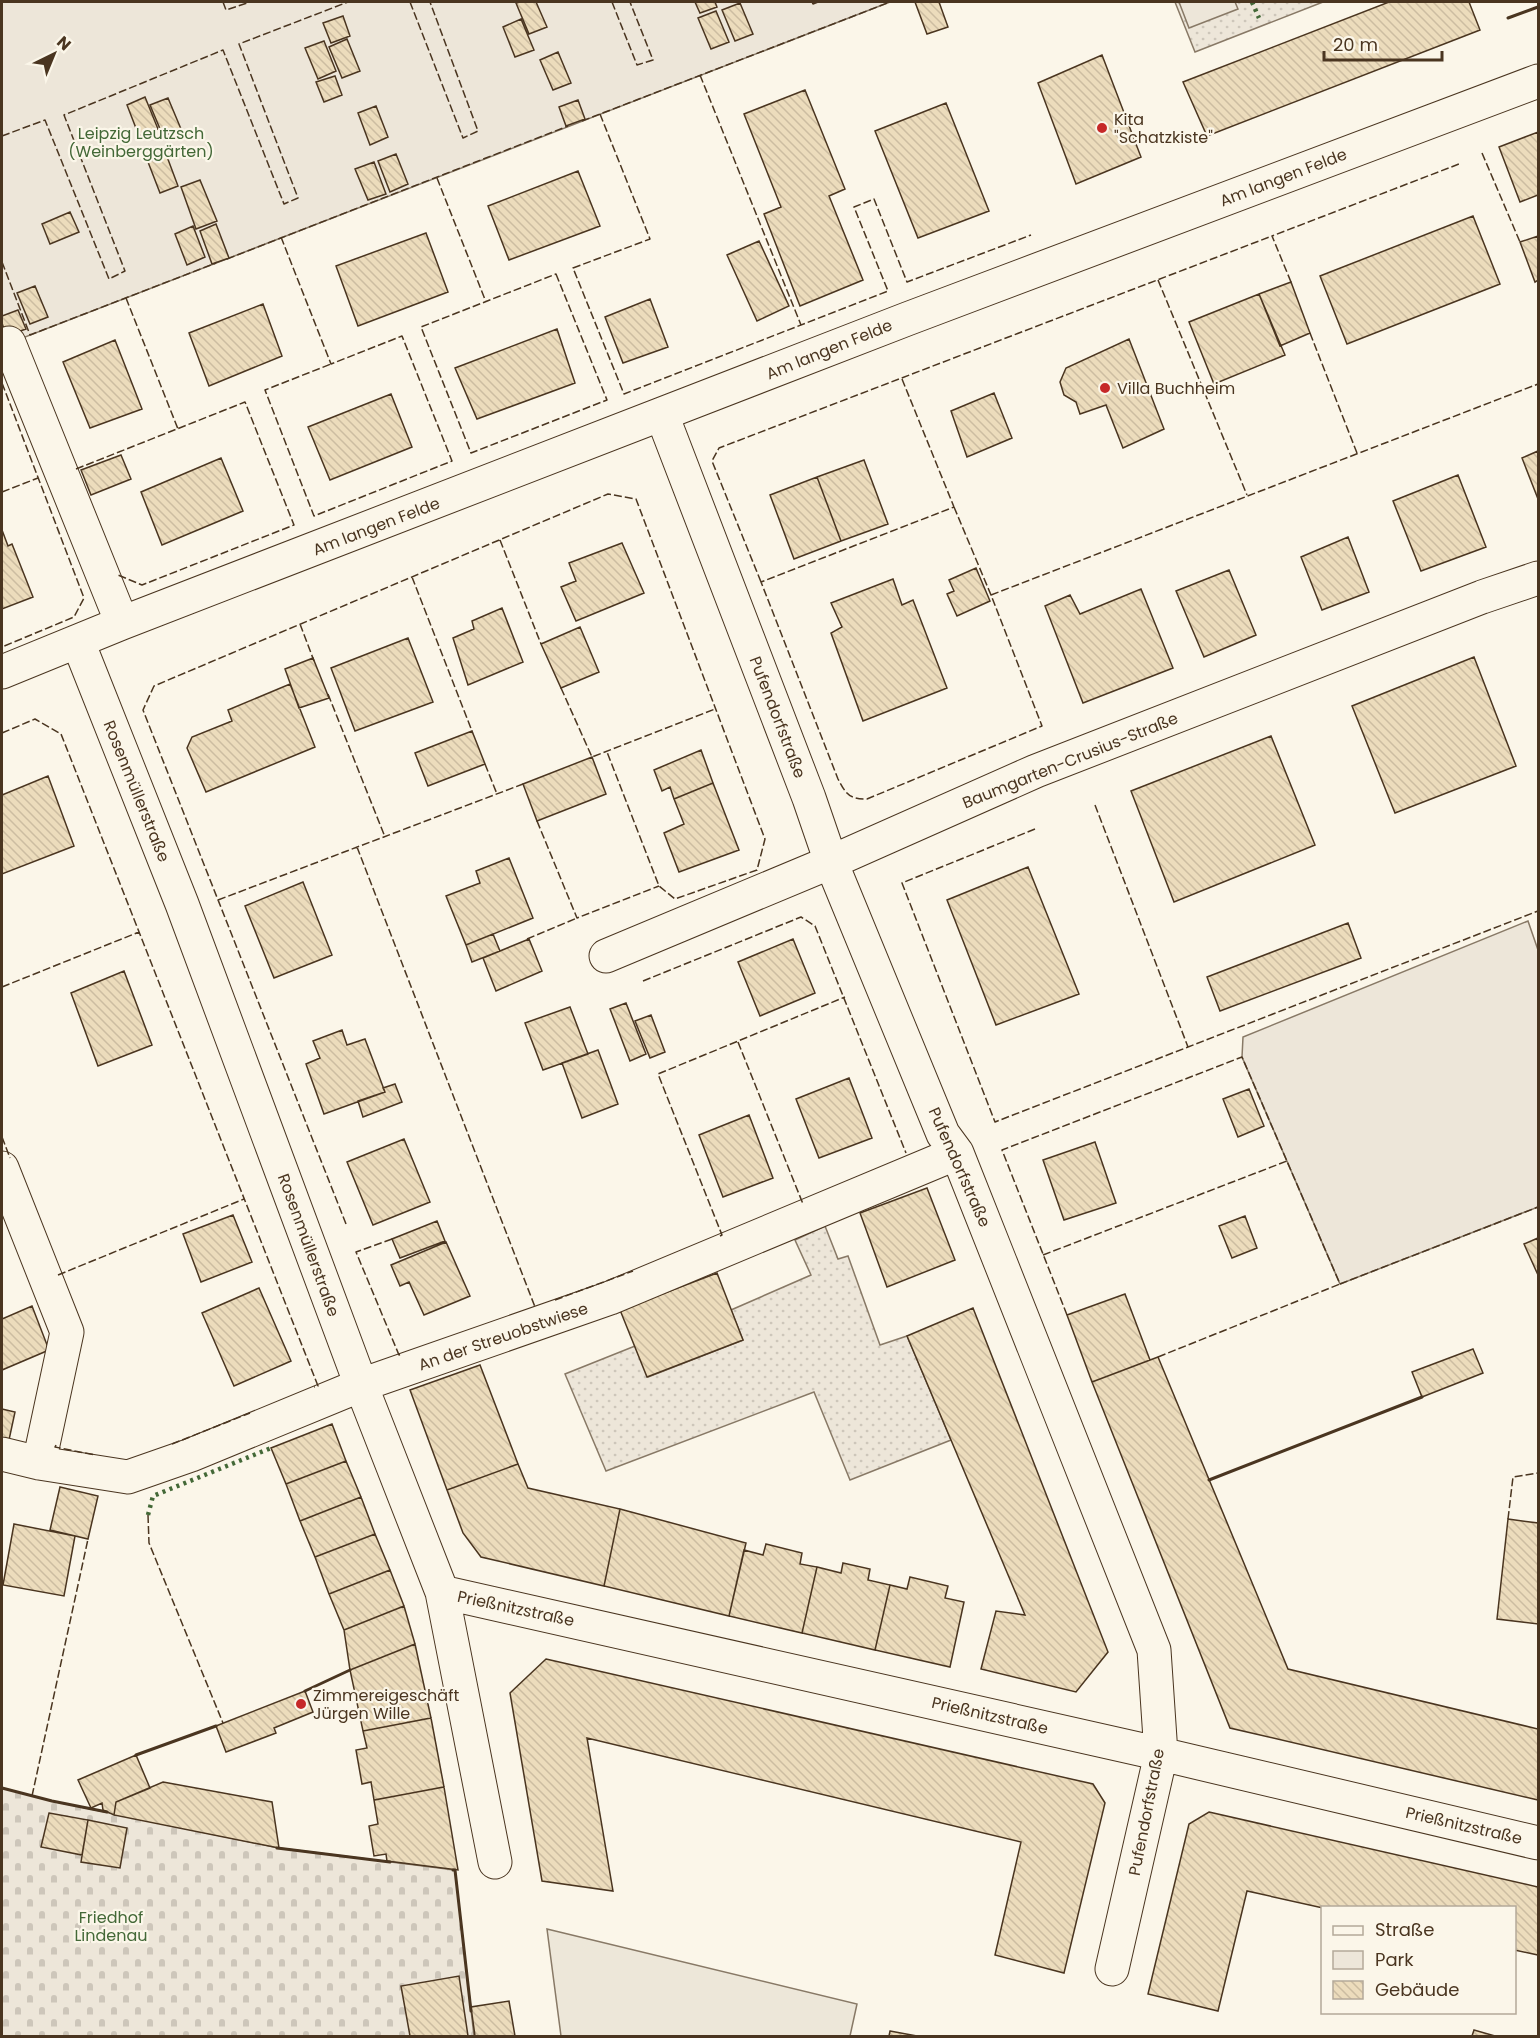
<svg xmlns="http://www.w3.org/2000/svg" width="1540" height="2038" viewBox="0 0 1540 2038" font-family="Poppins,sans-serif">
<defs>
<pattern id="grass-dots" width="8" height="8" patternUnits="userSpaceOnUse" patternTransform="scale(1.5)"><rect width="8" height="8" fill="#ede6d9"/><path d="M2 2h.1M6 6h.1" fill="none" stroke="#cdc6ba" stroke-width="1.8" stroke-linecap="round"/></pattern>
<pattern id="cemetery-stones" width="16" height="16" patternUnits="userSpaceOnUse" patternTransform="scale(1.5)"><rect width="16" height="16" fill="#ede6d9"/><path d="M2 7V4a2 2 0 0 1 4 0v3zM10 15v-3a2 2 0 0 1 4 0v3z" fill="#cdc6ba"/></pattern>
<pattern id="building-back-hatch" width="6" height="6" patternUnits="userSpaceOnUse" patternTransform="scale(1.5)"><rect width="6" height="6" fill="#ecdcbc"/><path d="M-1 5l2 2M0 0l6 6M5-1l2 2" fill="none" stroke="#ccbda1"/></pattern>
</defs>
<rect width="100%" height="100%" fill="#fbf6e9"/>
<!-- grass -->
<path fill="url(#grass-dots)" stroke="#887966" stroke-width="1.5" d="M 1175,2 L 1323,2 L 1195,52 Z
M 825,1226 L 838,1259 L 848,1256 L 880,1345 L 907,1336 L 951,1440 L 850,1480 L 814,1392 L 606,1471 L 565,1374 L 635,1346 L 648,1377 L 743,1340 L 731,1310 L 811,1275 L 795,1240 Z"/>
<!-- cemetery -->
<path fill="url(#cemetery-stones)" stroke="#887966" stroke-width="1.5" d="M 2,1788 L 52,1801 L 279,1848 L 455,1870 L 474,2036 L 2,2036 Z"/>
<!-- green -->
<path fill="#ede6d9" stroke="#887966" stroke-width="1.5" d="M 2,2 L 890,2 L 2,346 Z
M 1179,2 L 1235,2 L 1238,9 L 1189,28 Z
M 1528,921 L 1538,950 L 1538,1207 L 1340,1284 L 1242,1057 L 1243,1037 Z"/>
<!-- parking -->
<path fill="#ede7d9" stroke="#887966" stroke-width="1.5" d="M 547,1929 L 857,2004 L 850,2036 L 561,2036 Z"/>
<!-- building -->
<path fill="url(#building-back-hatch)" stroke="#4a3520" stroke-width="1.5" d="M 520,2 L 536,2 L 547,27 L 529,34 L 516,3 Z
M 695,2 L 715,2 L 717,7 L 700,13 Z
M 915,2 L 939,2 L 948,27 L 927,34 Z
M 1389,2 L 1469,2 L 1480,30 L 1207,136 L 1183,82 Z
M 740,3 L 753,34 L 735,41 L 722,10 Z
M 716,11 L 729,42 L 711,49 L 698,18 Z
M 343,16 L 350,36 L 331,43 L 323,23 Z
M 521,19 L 534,50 L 515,57 L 503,27 Z
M 347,39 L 360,71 L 342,78 L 329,47 Z
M 324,41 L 336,71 L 318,79 L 305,48 Z
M 558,52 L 571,83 L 553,90 L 540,60 Z
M 1102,55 L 1141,157 L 1076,184 L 1038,83 Z
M 335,76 L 342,95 L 324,102 L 316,82 Z
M 805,90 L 845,189 L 829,196 L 863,280 L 800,306 L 764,214 L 781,207 L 744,114 Z
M 145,97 L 158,129 L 139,136 L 127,105 Z
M 168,98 L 181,129 L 163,136 L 150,105 Z
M 578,100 L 585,119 L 566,126 L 559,107 Z
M 946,103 L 989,211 L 918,238 L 875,131 Z
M 376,106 L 388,137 L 370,145 L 358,113 Z
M 1538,132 L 1538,195 L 1520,202 L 1499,147 Z
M 166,154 L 178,186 L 160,193 L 148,162 Z
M 396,154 L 408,184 L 390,192 L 378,161 Z
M 374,162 L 386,194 L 368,200 L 355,169 Z
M 578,171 L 600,226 L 509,260 L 488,206 Z
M 200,180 L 217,221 L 196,229 L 181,187 Z
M 70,212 L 79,232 L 50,244 L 42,224 Z
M 1473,216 L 1500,284 L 1347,344 L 1320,276 Z
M 216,224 L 229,258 L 212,264 L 200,231 Z
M 193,226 L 205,257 L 187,265 L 175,234 Z
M 426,233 L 448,292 L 358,326 L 336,266 Z
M 1538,236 L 1538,280 L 1535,282 L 1520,242 Z
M 759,241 L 789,306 L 757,321 L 727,255 Z
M 1291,282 L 1310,333 L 1280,346 L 1259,294 Z
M 35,286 L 48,317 L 30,324 L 17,293 Z
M 1259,294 L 1285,355 L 1214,384 L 1189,322 Z
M 650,299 L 668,347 L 623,363 L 605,317 Z
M 263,304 L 282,356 L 209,386 L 189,333 Z
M 18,310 L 26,329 L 6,336 L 2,323 L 2,316 Z
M 557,329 L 575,383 L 477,419 L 455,368 Z
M 1129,339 L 1164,429 L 1123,448 L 1106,405 L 1080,414 L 1076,402 L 1064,395 L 1060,382 L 1066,368 Z
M 115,340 L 142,409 L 90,428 L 63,362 Z
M 994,393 L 1012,438 L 967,457 L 951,411 Z
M 391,394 L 412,447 L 330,480 L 308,427 Z
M 1538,451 L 1538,499 L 1522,458 Z
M 121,455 L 131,479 L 91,495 L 81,470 Z
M 221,458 L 243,511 L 162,545 L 141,492 Z
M 864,460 L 888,524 L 841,541 L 817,477 Z
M 1458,475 L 1486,547 L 1421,571 L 1393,501 Z
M 817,477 L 841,541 L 794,559 L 770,495 Z
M 2,530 L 8,546 L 12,544 L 33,597 L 2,609 Z
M 1348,537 L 1369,592 L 1322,610 L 1301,557 Z
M 622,543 L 644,593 L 576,621 L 561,587 L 576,581 L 569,563 Z
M 976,568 L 990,601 L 957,616 L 947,594 L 954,591 L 949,580 Z
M 1229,570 L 1256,635 L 1204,657 L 1176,591 Z
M 893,579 L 902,605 L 913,600 L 947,688 L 863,721 L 831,633 L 842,627 L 831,603 Z
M 1141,589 L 1173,668 L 1083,703 L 1045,606 L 1070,595 L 1080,614 Z
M 502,608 L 523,662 L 468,685 L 453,638 L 474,629 L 472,621 Z
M 580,627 L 599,672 L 561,688 L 541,644 Z
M 408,638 L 433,702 L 355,731 L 331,668 Z
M 1474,657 L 1516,766 L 1395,813 L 1352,706 Z
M 313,658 L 329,698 L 299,708 L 285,669 Z
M 290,684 L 315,747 L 206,792 L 187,748 L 192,737 L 232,721 L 228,710 Z
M 472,731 L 485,764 L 428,786 L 415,753 Z
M 1271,736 L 1315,845 L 1174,902 L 1131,791 Z
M 701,750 L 713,783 L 674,799 L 670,787 L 662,791 L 654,770 Z
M 592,757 L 606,794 L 537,821 L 523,784 Z
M 48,776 L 74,846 L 2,874 L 2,795 Z
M 713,783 L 739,850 L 679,872 L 664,833 L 684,824 L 674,799 Z
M 509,858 L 533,918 L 466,945 L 446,896 L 480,883 L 476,871 Z
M 1028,867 L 1079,994 L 996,1025 L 947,900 Z
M 303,882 L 332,955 L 274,978 L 245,906 Z
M 1348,923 L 1361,958 L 1220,1011 L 1207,977 Z
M 493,934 L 500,951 L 472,962 L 466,945 Z
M 529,939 L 542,971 L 496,991 L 483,958 Z
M 793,939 L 815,993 L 760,1016 L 738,962 Z
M 124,971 L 152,1045 L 98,1066 L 71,993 Z
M 626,1003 L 646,1054 L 630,1061 L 610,1009 Z
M 570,1007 L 588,1054 L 543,1070 L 525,1023 Z
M 651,1015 L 665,1052 L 650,1058 L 635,1021 Z
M 342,1030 L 347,1045 L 365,1039 L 385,1092 L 324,1114 L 306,1064 L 320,1058 L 313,1041 Z
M 598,1050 L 618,1104 L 582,1118 L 562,1063 Z
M 849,1078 L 872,1138 L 819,1158 L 796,1099 Z
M 395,1084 L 402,1102 L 363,1117 L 358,1101 L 385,1092 L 383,1088 Z
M 1249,1089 L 1264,1126 L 1238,1137 L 1223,1099 Z
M 749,1115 L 773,1178 L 723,1197 L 699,1135 Z
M 404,1139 L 430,1202 L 373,1225 L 347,1162 Z
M 1095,1142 L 1116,1203 L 1064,1220 L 1043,1160 Z
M 927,1188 L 955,1260 L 887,1287 L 860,1213 Z
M 233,1215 L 252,1262 L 201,1282 L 183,1234 Z
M 1245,1216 L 1257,1248 L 1232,1258 L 1219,1226 Z
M 437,1221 L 445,1241 L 400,1258 L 392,1239 Z
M 1538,1238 L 1538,1275 L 1524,1244 Z
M 446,1242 L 470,1296 L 424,1315 L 409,1282 L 400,1286 L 391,1265 Z
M 717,1273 L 743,1340 L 647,1377 L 620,1310 Z
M 259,1288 L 291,1361 L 234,1386 L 202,1313 Z
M 1125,1294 L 1150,1360 L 1092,1382 L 1067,1315 Z
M 32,1306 L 49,1350 L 2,1370 L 2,1319 Z
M 973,1308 L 1108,1652 L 1076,1692 L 981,1669 L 996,1611 L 1025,1615 L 907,1336 Z
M 1473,1349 L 1483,1373 L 1422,1397 L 1412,1372 Z
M 1158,1357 L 1288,1669 L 1538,1729 L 1538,1800 L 1230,1728 L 1092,1382 Z
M 480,1365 L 518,1464 L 447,1490 L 410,1390 Z
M 2,1409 L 15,1412 L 9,1440 L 2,1439 Z
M 332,1424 L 346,1461 L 286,1484 L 271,1448 Z
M 346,1461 L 361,1497 L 300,1521 L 286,1484 Z
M 518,1464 L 528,1488 L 620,1509 L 604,1586 L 481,1557 L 463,1533 L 447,1490 Z
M 60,1487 L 98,1496 L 88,1539 L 50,1530 Z
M 361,1497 L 375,1534 L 315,1557 L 300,1521 Z
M 620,1509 L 746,1543 L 729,1616 L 604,1586 Z
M 1508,1519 L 1538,1523 L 1538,1624 L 1497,1619 Z
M 14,1524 L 75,1536 L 64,1596 L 3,1585 Z
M 375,1534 L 390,1570 L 329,1594 L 315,1557 Z
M 766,1544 L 802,1553 L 800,1564 L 817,1567 L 802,1633 L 729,1616 L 744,1550 L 763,1555 Z
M 843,1563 L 870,1569 L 868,1580 L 890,1585 L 875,1650 L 802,1633 L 817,1567 L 841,1573 Z
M 390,1570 L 404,1606 L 344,1630 L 329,1594 Z
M 910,1577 L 948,1586 L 945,1598 L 964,1602 L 950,1667 L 875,1650 L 890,1585 L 907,1589 Z
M 404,1606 L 415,1644 L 350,1670 L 344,1630 Z
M 415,1644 L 431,1718 L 363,1731 L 350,1670 Z
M 546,1659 L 1093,1784 L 1105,1803 L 1064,1973 L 995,1955 L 1021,1842 L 587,1738 L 613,1891 L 542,1881 L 510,1693 Z
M 305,1691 L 313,1712 L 274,1728 L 276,1733 L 226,1752 L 216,1726 Z
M 431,1718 L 444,1787 L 374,1800 L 371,1782 L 362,1784 L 356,1750 L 367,1748 L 363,1731 Z
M 136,1755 L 150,1788 L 116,1802 L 114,1815 L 103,1810 L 102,1803 L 91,1808 L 78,1780 Z
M 163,1782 L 272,1802 L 279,1848 L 114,1815 L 116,1802 Z
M 444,1787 L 458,1870 L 387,1861 L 386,1854 L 374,1856 L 369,1826 L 378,1824 L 374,1800 Z
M 1209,1812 L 1538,1887 L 1538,1955 L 1514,1950 L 1514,1908 L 1323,1908 L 1247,1891 L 1218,2011 L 1148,1994 L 1189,1824 Z
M 49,1813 L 88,1820 L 82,1855 L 41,1847 Z
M 88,1820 L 127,1828 L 120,1868 L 81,1862 Z
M 459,1976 L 468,2036 L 410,2036 L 401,1986 Z
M 509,2001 L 515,2036 L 475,2036 L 471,2007 Z
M 1474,2030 L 1495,2036 L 1472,2036 Z
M 890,2031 L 917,2036 L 889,2036 Z"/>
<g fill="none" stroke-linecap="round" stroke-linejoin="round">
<!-- minor casing -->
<g stroke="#4a3520" stroke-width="35">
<path id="minor" d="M 9,343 L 122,623
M 662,415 L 809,798 L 831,862 L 943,1134 L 957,1153 L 1154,1650 L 1161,1754 L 1112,1969
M 78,642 L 182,904 L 361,1385 L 442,1592 L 495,1862
M 2,672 L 122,623 L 907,319 L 1538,81
M 606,956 L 831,862 L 1036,771 L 1482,597 L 1538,578
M 2,1168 L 67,1332 L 39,1463
M 2,1454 L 39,1463 L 128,1477 L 191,1455 L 361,1385 L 610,1298 L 957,1153
M 442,1592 L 1161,1754 L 1538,1843"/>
</g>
<!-- minor -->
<use href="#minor" stroke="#fbf6e9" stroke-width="33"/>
<!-- hedge -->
<path stroke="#436837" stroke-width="4.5" stroke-dasharray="3 4.5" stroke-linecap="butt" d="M 1252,2 L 1259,18
M 148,1515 L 153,1496 L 271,1448"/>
<!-- fence -->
<path stroke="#4a3520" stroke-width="1.5" stroke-dasharray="8 3" stroke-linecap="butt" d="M 223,2 L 226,10 L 250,2
M 410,2 L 463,138 L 478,131 L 430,2
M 612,2 L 637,65 L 653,60 L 630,2
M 812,2 L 813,4 L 818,2
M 700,75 L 801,325
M 600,114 L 650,239 L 573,268 L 624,394 L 888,291 L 854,207 L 874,199 L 907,282 L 1031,235
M 582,121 L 890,2
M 2,136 L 45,120 L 109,279 L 125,271 L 64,115 L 223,50 L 284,204 L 298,198 L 239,44 L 348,2
M 1482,153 L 1520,242
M 437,178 L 486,302
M 281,237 L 331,364 L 402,336 L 452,461 L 314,516 L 265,390 L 331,364
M 227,259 L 568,126
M 2,262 L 30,335 L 216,263
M 556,274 L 607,400 L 471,453 L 421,327 Z
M 1158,280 L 1247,495
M 1291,282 L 1272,236 L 1459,164
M 126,298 L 178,429
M 1310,333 L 1357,453
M 902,379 L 954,507
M 2,383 L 84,598 L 74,617 L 2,647
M 76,469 L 245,402 L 294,525 L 142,585 L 118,575
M 2,492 L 38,478
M 954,507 L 991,595 L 1042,726 L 867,799 C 849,799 846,794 838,779 L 761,582 Z
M 500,540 L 541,644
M 412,577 L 472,731
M 761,582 L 712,461 L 719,448 L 1272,236
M 991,595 L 1538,384
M 300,624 L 314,661
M 561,688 L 592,757 L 715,709
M 328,694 L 385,837
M 2,733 L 35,719 L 61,734 L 318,1386 L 314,1387
M 485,764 L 497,794
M 1095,805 L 1188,1047
M 537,821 L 577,918 L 659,886
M 1035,829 L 902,883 L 995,1122 L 1538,911
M 357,847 L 535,1307
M 218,900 L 523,784
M 527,939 L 577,918
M 643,981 L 801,917 L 815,926 L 906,1153
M 2,987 L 139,932
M 738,1042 L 803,1204
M 2,1137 L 10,1158
M 346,1224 L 143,710 L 154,686 L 608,494 L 636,499 L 765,839 L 757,870 L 675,899 L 659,886 L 607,752
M 720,1236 L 722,1235 L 658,1074 L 845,997
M 392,1239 L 356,1252 L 399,1355 L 402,1354
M 1043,1255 L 1287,1161
M 58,1275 L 244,1199
M 555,1300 L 633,1271
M 1067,1315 L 1002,1150 L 1242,1057 L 1340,1284 L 1538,1207
M 1158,1357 L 1340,1284
M 172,1444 L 250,1413
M 56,1445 L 55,1447 L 95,1455
M 148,1515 L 149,1543 L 223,1723
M 1508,1519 L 1513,1477 L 1538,1473
M 32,1796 L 88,1539"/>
<!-- wall -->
<path stroke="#4a3520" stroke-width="3" d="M 1508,18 L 1538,7
M 1209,1480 L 1422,1397
M 305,1691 L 350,1670
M 136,1755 L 216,1726
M 2,1788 L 52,1801 L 107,1812
M 277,1848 L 390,1862
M 453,1870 L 455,1870 L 471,2011"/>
</g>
<!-- markers -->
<g fill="#c62828" stroke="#fbf6e9" stroke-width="2">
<circle cx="1102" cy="128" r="6"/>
<circle cx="1105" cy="388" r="6"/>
<circle cx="301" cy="1704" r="6"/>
</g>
<g text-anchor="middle" stroke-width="4.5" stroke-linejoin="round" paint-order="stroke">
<!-- poi labels -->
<g font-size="16" fill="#4a3520" stroke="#fbf6e9" text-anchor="start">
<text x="1114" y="125">Kita<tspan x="1114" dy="18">"Schatzkiste"</tspan></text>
<text x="1117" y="394">Villa Buchheim</text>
<text x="313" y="1701">Zimmereigeschäft<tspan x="313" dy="18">Jürgen Wille</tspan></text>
</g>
<!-- park labels -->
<g font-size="16" fill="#436837" stroke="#fbf6e9">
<text x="141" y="139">Leipzig Leutzsch<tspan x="141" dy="18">(Weinberggärten)</tspan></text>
<text x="111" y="1923">Friedhof<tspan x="111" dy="18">Lindenau</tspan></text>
</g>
<!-- street labels -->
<g font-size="16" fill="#4a3520" stroke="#fbf6e9">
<text transform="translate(1283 177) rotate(-21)" y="6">Am langen Felde</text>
<text transform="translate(829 349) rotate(-22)" y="6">Am langen Felde</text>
<text transform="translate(376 526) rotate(-21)" y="6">Am langen Felde</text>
<text transform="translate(778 717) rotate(69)" y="6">Pufendorfstraße</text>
<text transform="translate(1070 760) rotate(-22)" y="6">Baumgarten-Crusius-Straße</text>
<text transform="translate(137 791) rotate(68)" y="6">Rosenmüllerstraße</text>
<text transform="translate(960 1167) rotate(66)" y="6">Pufendorfstraße</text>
<text transform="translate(309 1245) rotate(70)" y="6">Rosenmüllerstraße</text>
<text transform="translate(503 1336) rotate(-19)" y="6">An der Streuobstwiese</text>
<text transform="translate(516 1608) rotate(12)" y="6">Prießnitzstraße</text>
<text transform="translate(990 1715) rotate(13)" y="6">Prießnitzstraße</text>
<text transform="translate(1146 1812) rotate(-79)" y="6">Pufendorfstraße</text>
<text transform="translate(1464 1825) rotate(13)" y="6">Prießnitzstraße</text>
</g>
</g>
<!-- border -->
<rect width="1540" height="2038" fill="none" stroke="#4a3520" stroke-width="6"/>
<!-- legend -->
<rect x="1321" y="1906" width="195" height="108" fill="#fbf6e9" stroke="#b4a999" stroke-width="1.5"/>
<rect x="1333" y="1926" width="30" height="9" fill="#fbf6e9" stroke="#b4a999" stroke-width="1.5"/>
<text x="1375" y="1936" font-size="18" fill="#4a3520">Straße</text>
<rect x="1333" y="1951" width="30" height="18" fill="#ede6d9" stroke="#b4a999" stroke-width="1.5"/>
<text x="1375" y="1966" font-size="18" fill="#4a3520">Park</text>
<rect x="1333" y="1981" width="30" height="18" fill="url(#building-back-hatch)" stroke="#b4a999" stroke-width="1.5"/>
<text x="1375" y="1996" font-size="18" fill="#4a3520">Gebäude</text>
<!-- north arrow -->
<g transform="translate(54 54) rotate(43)" stroke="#fbf6e9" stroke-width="4.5" paint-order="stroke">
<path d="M0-4.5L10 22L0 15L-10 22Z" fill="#4a3520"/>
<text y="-9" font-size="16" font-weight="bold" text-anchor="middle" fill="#4a3520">N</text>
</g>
<!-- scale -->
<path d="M1324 51v9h118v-9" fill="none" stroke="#4a3520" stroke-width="3"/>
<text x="1333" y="51" font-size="18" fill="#4a3520" stroke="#fbf6e9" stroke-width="4.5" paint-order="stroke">20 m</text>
</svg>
